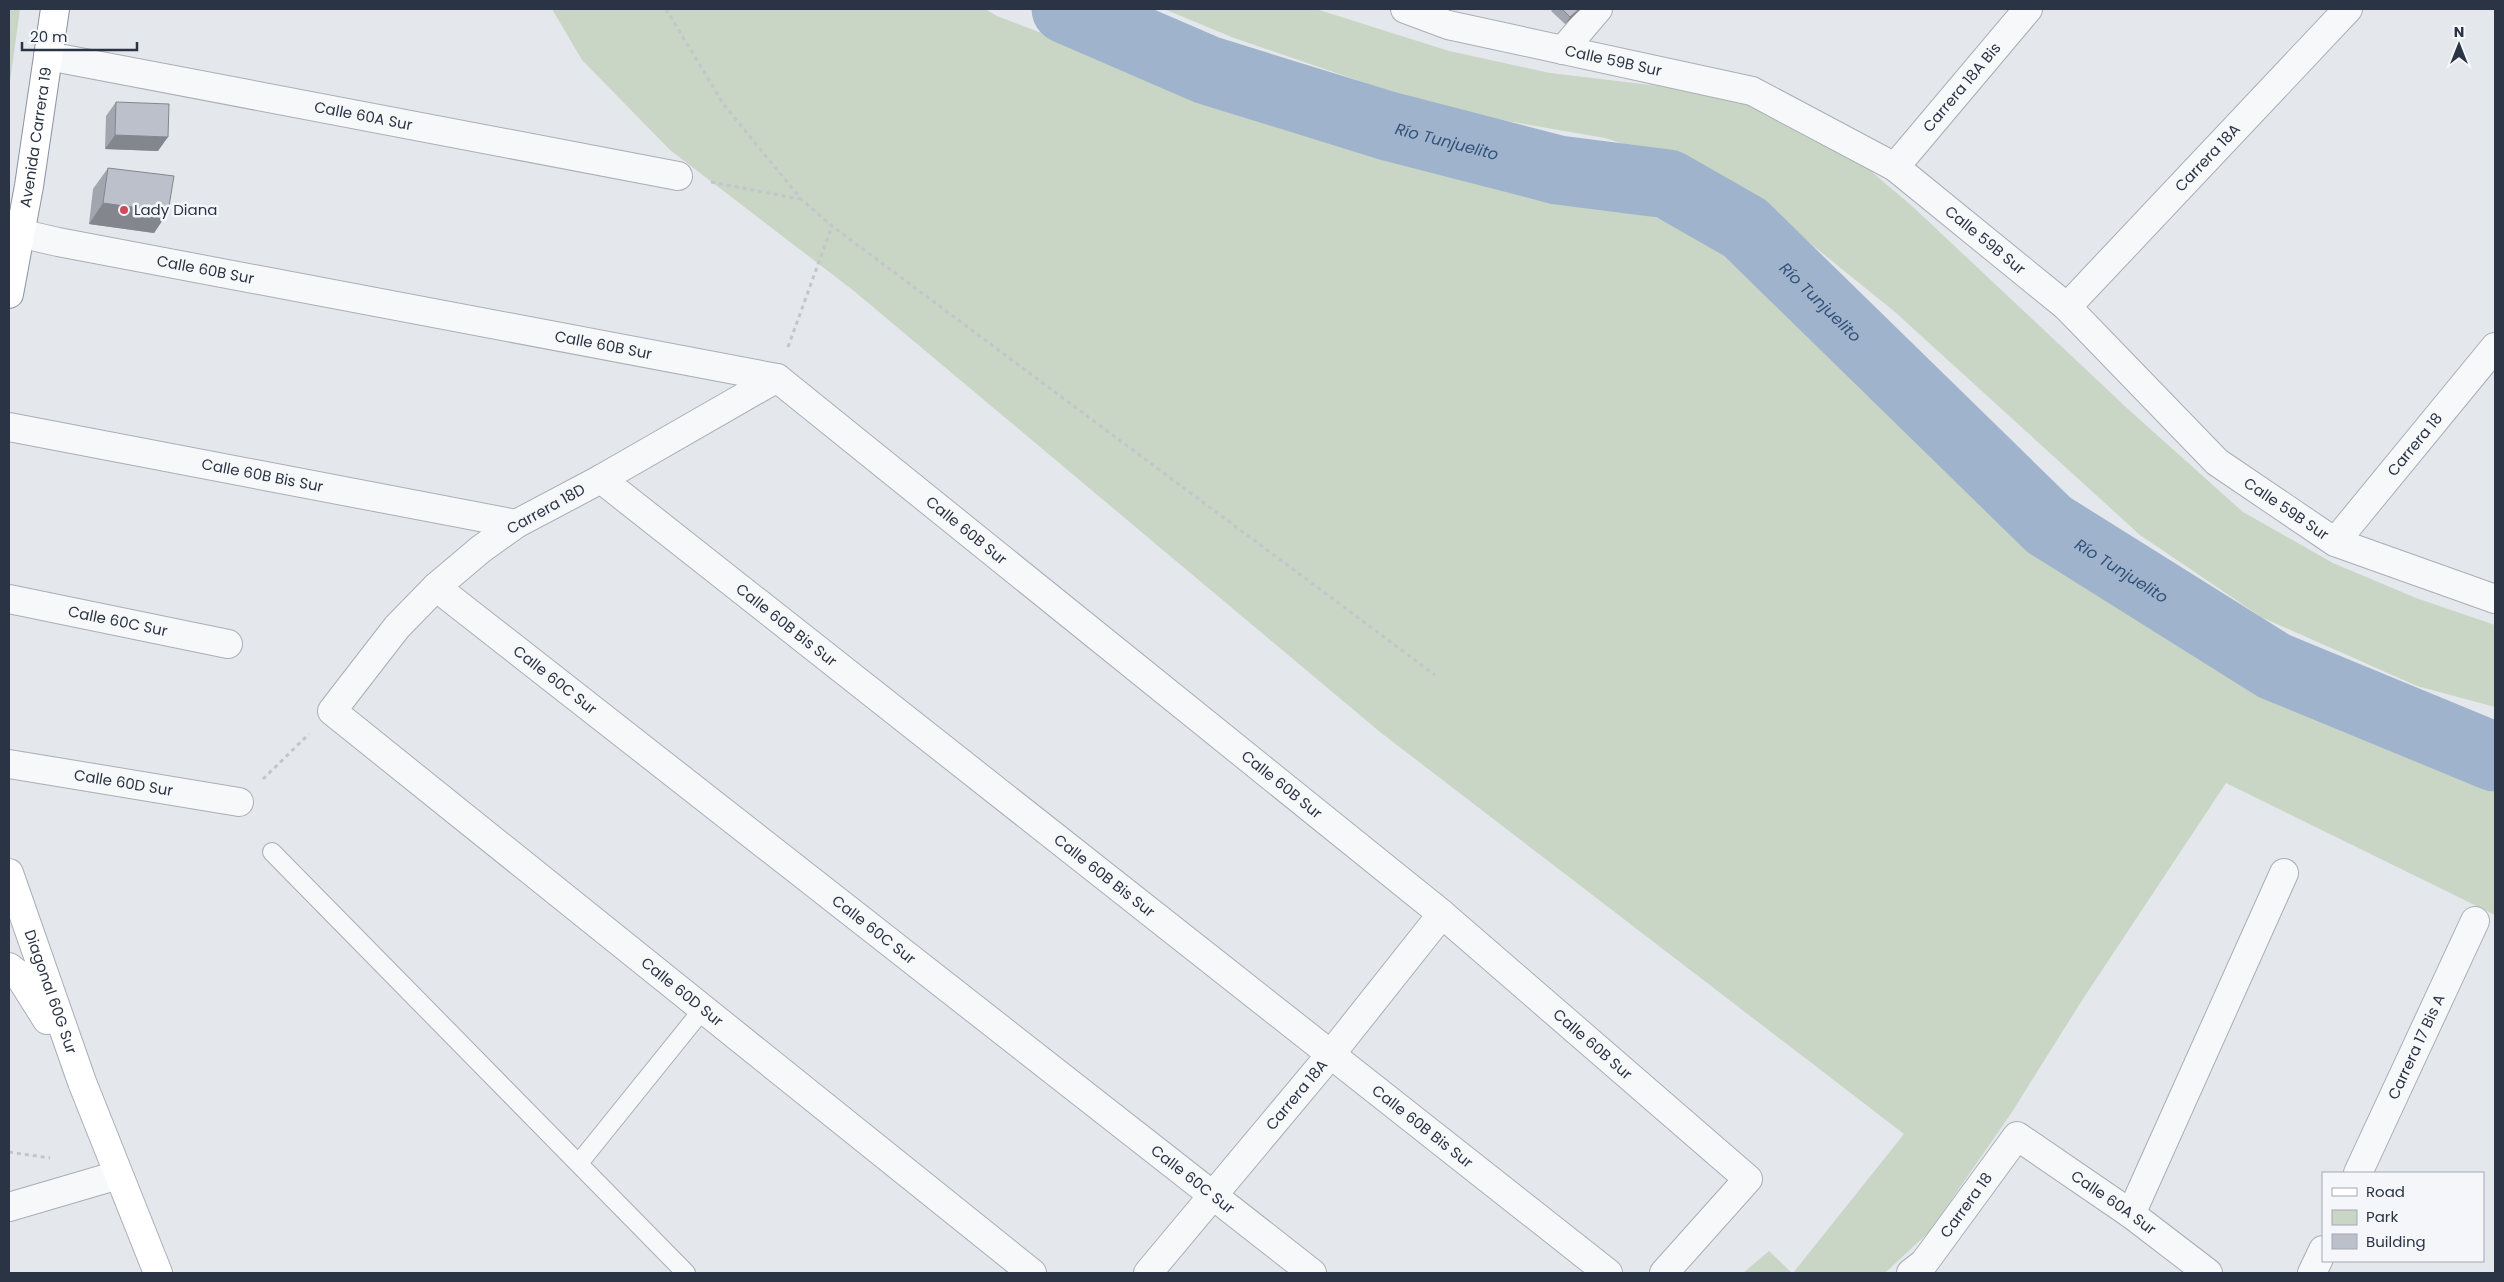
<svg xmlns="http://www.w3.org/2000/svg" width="2504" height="1282" viewBox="0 0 2504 1282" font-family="Poppins,sans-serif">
<rect width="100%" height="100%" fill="#e4e7ec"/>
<!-- green -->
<path fill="#c9d6c5" d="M 9,9 L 20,9 L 9,89 Z
M 552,9 L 985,9 L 997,16 L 1245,111 L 1430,163 L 1686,225 L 1743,258 L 1842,349 L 2054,561 L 2220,665 L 2495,786 L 2495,915 L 2226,783 L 2079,1005 L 2012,1112 L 1929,1232 L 1885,1273 L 1793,1273 L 1904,1134 L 1380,732 L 854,291 L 670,150 L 582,60 Z
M 1164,9 L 1316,9 L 1449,51 L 1550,73 L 1718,93 L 1785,117 L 1840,145 L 1912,206 L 2129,410 L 2243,512 L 2333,563 L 2416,598 L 2495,625 L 2495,707 L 2417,686 L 2261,617 L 2140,535 L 1895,312 L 1759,202 L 1692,166 L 1605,138 L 1444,110 L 1234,38 Z
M 1769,1251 L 1792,1273 L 1743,1273 Z"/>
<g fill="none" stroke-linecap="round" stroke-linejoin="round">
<!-- river -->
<path stroke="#9fb4cc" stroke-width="69" id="s1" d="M 1066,9 L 1207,70 L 1388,126 L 1558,170 L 1668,184 L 1745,228 L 2049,525 L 2274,666 L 2495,757"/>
<!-- lane casing -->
<g stroke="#a9aeb7" stroke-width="20">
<path id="lane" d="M 272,852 L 686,1273
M 579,1163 L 703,1009"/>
</g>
<!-- street casing -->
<g stroke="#a9aeb7" stroke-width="30">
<g id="street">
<path id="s2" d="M 1405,9 L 1448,25 L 1752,91 L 1895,167 L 2067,307 L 2217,462 L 2335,542 L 2495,599"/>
<path d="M 1563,50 L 1598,9"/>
<path id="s3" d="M 48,56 L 678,176"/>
<path id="s4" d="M 1895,167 L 2028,9"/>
<path id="s5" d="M 19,233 L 58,242 L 777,378 L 1442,914 L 1748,1179 L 1664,1273"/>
<path id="s6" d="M 2067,307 L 2348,9"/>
<path id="s7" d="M 777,378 L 601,479 L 516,524 L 481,549 L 436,587 L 397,627 L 332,711 L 1032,1273"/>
<path id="s8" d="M 9,427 L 516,524"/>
<path id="s9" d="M 601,479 L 1608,1273"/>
<path id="s10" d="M 2335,542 L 2495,347"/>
<path id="s11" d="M 436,587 L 1312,1273"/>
<path id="s12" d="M 9,599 L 228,644"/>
<path id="s13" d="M 9,764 L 239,802"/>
<path id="s14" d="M 2358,1173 L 2475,921"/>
<path d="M 9,1207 L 118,1175"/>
<path d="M 2131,1214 L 2284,873"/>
<path id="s15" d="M 1148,1273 L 1331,1054 L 1442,914"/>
<path id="s16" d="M 1911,1273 L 1924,1263 L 2017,1136 L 2131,1214 L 2208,1273"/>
<path d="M 2312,1273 L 2323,1250"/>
</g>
</g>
<!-- secondary casing -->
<g stroke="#a9aeb7" stroke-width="30">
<g id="secondary">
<path id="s17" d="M 9,873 L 82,1082 L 158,1273"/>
<path d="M 9,967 L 18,974 L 47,1020"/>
</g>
</g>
<!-- highway casing -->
<g stroke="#8b94a3" stroke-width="30">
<g id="highway">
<path id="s18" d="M 9,294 L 29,186 L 55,9"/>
</g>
</g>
<!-- path -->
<path stroke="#c2c5cb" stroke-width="3" stroke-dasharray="4 4" stroke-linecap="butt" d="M 666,9 L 724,105 L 802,200 L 832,226 L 1435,675
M 711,182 L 800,199
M 788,347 L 832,226
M 263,779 L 309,734
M 9,1152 L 50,1158"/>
<!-- lane -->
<use href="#lane" stroke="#f7f8fa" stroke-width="18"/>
<!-- street -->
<use href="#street" stroke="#f7f8fa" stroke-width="28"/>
<!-- secondary -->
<use href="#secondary" stroke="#fff" stroke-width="28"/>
<!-- highway -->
<use href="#highway" stroke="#fff" stroke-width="28"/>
</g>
<!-- wall -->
<path fill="#a1a5ae" d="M 1553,9 L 1581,9 L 1565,24 L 1551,11 Z
M 116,102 L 158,151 L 105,149 L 106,116 Z
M 108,168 L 168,212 L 154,233 L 89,224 L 93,189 Z"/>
<!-- shaded-wall -->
<path fill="#83868d" d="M 1579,9 L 1581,9 L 1565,24 L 1570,17 Z
M 115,135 L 168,137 L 158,151 L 105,149 Z
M 103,203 L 168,212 L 154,233 L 89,224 Z"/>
<!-- building -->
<path fill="#bbc0ca" stroke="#83868d" d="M 1562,9 L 1579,9 L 1570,17 Z
M 116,102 L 169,104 L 168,137 L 115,135 Z
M 108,168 L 174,176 L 168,212 L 103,203 Z"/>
<!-- markers -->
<circle fill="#d1495b" stroke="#f4f6f9" stroke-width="2" cx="124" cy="210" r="5"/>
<g text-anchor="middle" stroke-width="5" stroke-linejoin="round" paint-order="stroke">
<!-- street labels -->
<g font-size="15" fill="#2b3445" stroke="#f4f6f9">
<text dy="5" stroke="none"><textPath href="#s2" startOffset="215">Calle 59B Sur</textPath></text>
<text dy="5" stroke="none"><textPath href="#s4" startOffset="104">Carrera 18A Bis</textPath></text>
<text dy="5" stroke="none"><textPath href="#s3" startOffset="321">Calle 60A Sur</textPath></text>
<text dy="5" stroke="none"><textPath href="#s18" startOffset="159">Avenida Carrera 19</textPath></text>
<text dy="5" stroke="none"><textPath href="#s6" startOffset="205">Carrera 18A</textPath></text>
<text dy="5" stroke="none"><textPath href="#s2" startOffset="635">Calle 59B Sur</textPath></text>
<text dy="5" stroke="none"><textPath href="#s5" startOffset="190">Calle 60B Sur</textPath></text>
<text dy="5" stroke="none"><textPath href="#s5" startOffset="595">Calle 60B Sur</textPath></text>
<text dy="5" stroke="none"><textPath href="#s10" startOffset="126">Carrera 18</textPath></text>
<text dy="5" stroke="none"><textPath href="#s8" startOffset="258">Calle 60B Bis Sur</textPath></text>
<text dy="5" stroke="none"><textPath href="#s2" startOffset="1040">Calle 59B Sur</textPath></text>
<text transform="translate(546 509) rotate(-29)" y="5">Carrera 18D</text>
<text dy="5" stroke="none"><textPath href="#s5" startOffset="1015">Calle 60B Sur</textPath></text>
<text dy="5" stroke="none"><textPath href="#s12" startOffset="111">Calle 60C Sur</textPath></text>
<text dy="5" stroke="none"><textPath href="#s9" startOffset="236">Calle 60B Bis Sur</textPath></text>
<text dy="5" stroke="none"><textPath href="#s11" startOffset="151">Calle 60C Sur</textPath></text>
<text dy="5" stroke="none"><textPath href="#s13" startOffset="116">Calle 60D Sur</textPath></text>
<text dy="5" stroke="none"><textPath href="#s5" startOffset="1420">Calle 60B Sur</textPath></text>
<text dy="5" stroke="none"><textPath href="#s9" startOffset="641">Calle 60B Bis Sur</textPath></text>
<text dy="5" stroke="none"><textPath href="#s11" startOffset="556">Calle 60C Sur</textPath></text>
<text dy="5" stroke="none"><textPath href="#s17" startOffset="126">Diagonal 60G Sur</textPath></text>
<text dy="5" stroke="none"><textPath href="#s7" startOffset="1012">Calle 60D Sur</textPath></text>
<text dy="5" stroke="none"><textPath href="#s5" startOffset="1825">Calle 60B Sur</textPath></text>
<text dy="5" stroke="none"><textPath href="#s14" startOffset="139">Carrera 17 Bis A</textPath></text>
<text dy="5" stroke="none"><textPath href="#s15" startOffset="232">Carrera 18A</textPath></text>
<text dy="5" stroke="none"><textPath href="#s9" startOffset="1046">Calle 60B Bis Sur</textPath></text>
<text dy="5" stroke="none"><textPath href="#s11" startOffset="961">Calle 60C Sur</textPath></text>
<text dy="5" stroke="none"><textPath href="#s16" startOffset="291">Calle 60A Sur</textPath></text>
<text dy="5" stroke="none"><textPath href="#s16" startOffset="88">Carrera 18</textPath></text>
</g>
<!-- poi labels -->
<g font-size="15" fill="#2b3445" stroke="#f4f6f9" text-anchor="start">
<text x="134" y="215">Lady Diana</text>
</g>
<!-- water labels -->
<g font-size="16" font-style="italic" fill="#34527a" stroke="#f4f6f9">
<text dy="6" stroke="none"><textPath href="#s1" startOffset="404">Río Tunjuelito</textPath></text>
<text dy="6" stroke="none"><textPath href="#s1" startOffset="824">Río Tunjuelito</textPath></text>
<text dy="6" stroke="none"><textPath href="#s1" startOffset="1229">Río Tunjuelito</textPath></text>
</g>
</g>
<!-- border -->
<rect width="2504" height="1282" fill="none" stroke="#2b3445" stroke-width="20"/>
<!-- legend -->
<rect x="2322" y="1172" width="162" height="90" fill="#f4f6f9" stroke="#a4a8b1"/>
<rect x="2332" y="1188" width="25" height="8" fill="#ffffff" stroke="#a4a8b1"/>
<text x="2366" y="1197" font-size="15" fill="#2b3445">Road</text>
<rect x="2332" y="1210" width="25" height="15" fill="#c9d6c5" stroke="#a4a8b1"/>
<text x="2366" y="1222" font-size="15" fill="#2b3445">Park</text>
<rect x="2332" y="1234" width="25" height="15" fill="#bbc0ca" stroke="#a4a8b1"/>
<text x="2366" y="1247" font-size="15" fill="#2b3445">Building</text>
<!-- north arrow -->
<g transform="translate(2459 45)" stroke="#f4f6f9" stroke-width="4" paint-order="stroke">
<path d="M0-4L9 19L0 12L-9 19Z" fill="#2b3445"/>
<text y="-8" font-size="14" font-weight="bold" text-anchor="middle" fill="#2b3445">N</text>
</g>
<!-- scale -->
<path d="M22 42v8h115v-8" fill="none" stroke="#2b3445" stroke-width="2.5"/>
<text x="30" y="42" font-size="15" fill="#2b3445" stroke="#f4f6f9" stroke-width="4" paint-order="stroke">20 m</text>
</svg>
